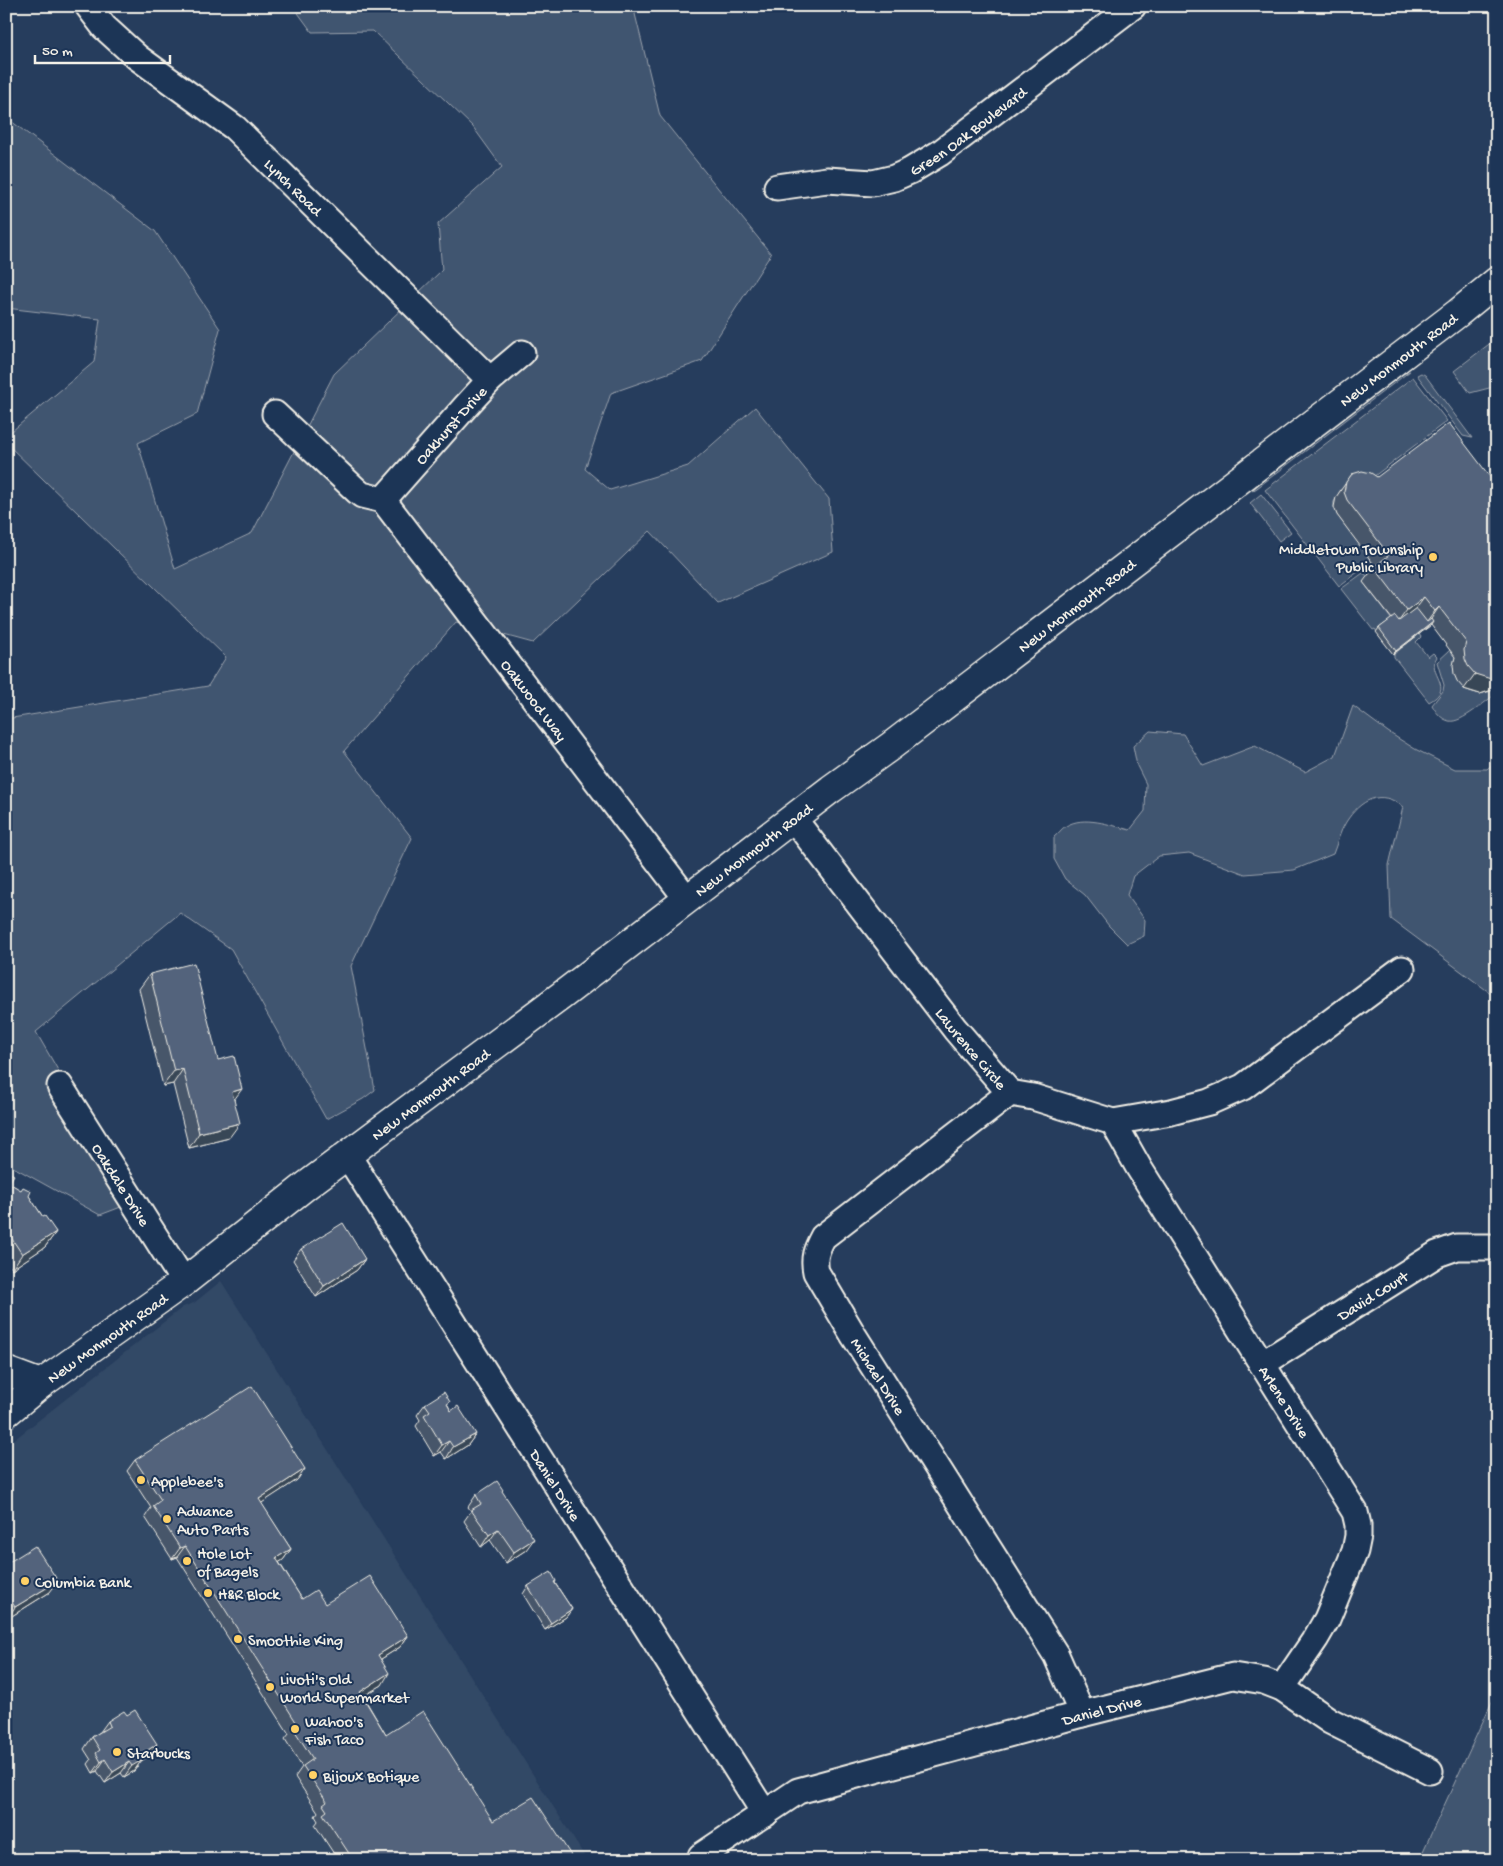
<svg xmlns="http://www.w3.org/2000/svg" width="1503" height="1866" viewBox="0 0 1503 1866" font-family="'Gochi Hand',sans-serif">
<rect width="100%" height="100%" fill="#263d5d"/>
<filter id="ink" filterUnits="userSpaceOnUse"><feTurbulence type="fractalNoise" baseFrequency=".02" numOctaves="2"/><feDisplacementMap in="SourceGraphic" scale="10" xChannelSelector="R" yChannelSelector="G"/><feConvolveMatrix kernelMatrix="1 2 1 2 8 2 1 2 1" color-interpolation-filters="sRGB"/></filter>
<g filter="url(#ink)">
<!-- built -->
<path fill="#334966" d="M 221,1281 L 587,1860 L 11,1860 L 6,1853 L 6,1446 L 183,1307 L 194,1303 Z"/>
<!-- green -->
<path fill="#40546f" stroke="#9aa2ac" d="M 293,6 L 642,6 L 635,14 L 660,116 L 771,254 L 702,361 L 611,393 L 585,469 L 610,490 L 688,466 L 755,407 L 829,499 L 833,552 L 718,603 L 650,531 L 533,643 L 456,622 L 344,751 L 412,838 L 351,966 L 375,1090 L 363,1099 L 326,1119 L 231,949 L 180,913 L 36,1032 L 134,1202 L 100,1215 L 6,1163 L 6,719 L 208,686 L 226,657 L 6,443 L 6,436 L 94,362 L 100,319 L 6,308 L 6,113 L 11,121 L 155,231 L 220,329 L 197,414 L 138,443 L 175,569 L 252,533 L 334,374 L 442,270 L 438,224 L 502,167 L 473,127 L 373,31 L 312,32 Z
M 1497,338 L 1497,386 L 1470,393 L 1454,371 Z
M 1410,371 L 1257,488 L 1252,491 L 1260,482 L 1403,374 Z
M 1421,373 L 1425,375 L 1472,438 L 1463,436 L 1417,375 Z
M 1413,377 L 1447,421 L 1365,483 L 1341,489 L 1334,502 L 1334,507 L 1337,515 L 1379,570 L 1371,576 L 1367,571 L 1362,569 L 1339,586 L 1265,490 Z
M 1261,494 L 1291,532 L 1279,541 L 1250,503 Z
M 1363,573 L 1369,577 L 1363,582 L 1392,620 L 1377,632 L 1375,629 L 1373,630 L 1341,589 Z
M 1419,634 L 1421,637 L 1416,642 L 1428,657 L 1433,653 L 1437,657 C 1425,673 1457,687 1429,702 L 1394,657 L 1394,654 Z
M 1450,650 L 1455,657 C 1447,683 1474,703 1497,688 L 1497,693 C 1487,700 1461,724 1449,721 C 1441,719 1436,712 1432,705 L 1443,691 L 1444,685 L 1437,662 Z
M 1353,706 L 1388,732 L 1415,749 L 1455,769 L 1487,769 L 1497,760 L 1497,998 L 1391,919 L 1389,865 L 1403,807 C 1381,788 1360,800 1346,822 C 1340,831 1337,844 1333,854 L 1294,870 L 1245,874 L 1189,853 L 1159,856 L 1133,876 L 1127,895 L 1145,920 L 1144,936 L 1127,944 L 1109,926 L 1085,895 L 1065,879 L 1054,859 L 1054,837 C 1058,834 1062,828 1066,826 C 1084,815 1110,825 1130,830 L 1145,811 L 1146,784 L 1137,766 L 1133,746 L 1150,731 L 1183,734 L 1203,766 L 1255,746 L 1305,772 L 1335,756 Z
M 1497,1690 L 1497,1860 L 1419,1860 L 1496,1693 Z"/>
<g fill="none" stroke-linecap="round" stroke-linejoin="round">
<!-- minor casing -->
<g stroke="#f4f1e8" stroke-width="29">
<g id="minor">
<path id="s1" d="M 88,6 L 104,27 L 137,57 L 235,128 L 490,380"/>
<path id="s2" d="M 777,187 L 827,180 L 873,183 L 894,178 L 910,171 L 940,153 L 1133,6"/>
<path d="M 275,414 L 357,491 L 362,495 L 383,500"/>
<path id="s3" d="M 383,500 L 687,899"/>
<path id="s4" d="M 383,500 L 466,406 L 490,380 L 522,353"/>
<path id="s5" d="M 794,819 L 955,1029 L 1010,1093 L 1033,1097 L 1113,1122 L 1171,1112 L 1209,1102 L 1243,1087 L 1402,969"/>
<path id="s6" d="M 60,1086 L 184,1282"/>
<path id="s7" d="M 1010,1093 L 823,1237 C 816,1250 813,1258 816,1272 L 854,1336 L 1056,1655 L 1082,1714"/>
<path id="s8" d="M 1113,1122 L 1139,1168 L 1355,1512 L 1358,1525 L 1358,1536 L 1355,1551 L 1327,1619 L 1316,1638 L 1282,1688"/>
<path id="s9" d="M 348,1156 L 765,1814"/>
<path id="s10" d="M 1262,1364 L 1437,1254 L 1457,1247 L 1490,1247"/>
<path id="s11" d="M 701,1856 L 798,1791 L 1082,1714 L 1233,1676 L 1264,1681 L 1282,1688 L 1330,1721 L 1430,1771"/>
</g>
</g>
<!-- major casing -->
<g stroke="#f4f1e8" stroke-width="31">
<g id="major">
<path id="s12" d="M 6,1413 L 41,1384 L 184,1282 L 307,1185 L 561,996 L 831,789 L 891,746 L 1458,313 L 1497,281"/>
</g>
</g>
<!-- highway casing -->
<g stroke="#f4f1e8" stroke-width="31">
<path id="highway" d="M 6,1371 L 41,1384"/>
</g>
<!-- minor -->
<use href="#minor" stroke="#1d3557" stroke-width="25"/>
<!-- major -->
<use href="#major" stroke="#1d3557" stroke-width="28"/>
<!-- highway -->
<use href="#highway" stroke="#1d3557" stroke-width="28"/>
</g>
<!-- wall -->
<path fill="#47566a" stroke="#f4f1e8" d="M 1352,474 L 1377,477 L 1497,486 L 1497,687 L 1495,689 L 1480,694 L 1464,689 L 1457,681 L 1454,674 L 1453,665 L 1455,657 L 1431,625 L 1393,654 L 1376,632 L 1379,628 L 1392,619 L 1363,582 L 1375,566 L 1337,515 L 1334,507 L 1336,497 Z
M 150,974 L 218,1060 L 234,1100 L 229,1138 L 189,1148 L 173,1084 L 163,1086 L 139,989 Z
M 6,1171 L 9,1183 L 29,1196 L 43,1217 L 56,1232 L 45,1247 L 12,1269 L 6,1261 Z
M 301,1249 L 365,1259 L 357,1270 L 316,1297 L 293,1260 Z
M 425,1404 L 448,1405 L 451,1411 L 476,1434 L 468,1445 L 446,1459 L 441,1452 L 434,1456 L 416,1426 L 420,1420 L 417,1415 Z
M 135,1460 L 305,1469 L 297,1480 L 261,1503 L 291,1549 L 283,1560 L 279,1562 L 302,1599 L 325,1604 L 408,1636 L 400,1647 L 381,1659 L 382,1685 L 363,1696 L 386,1735 L 493,1821 L 574,1860 L 338,1860 L 315,1825 L 318,1821 L 315,1816 L 318,1812 L 295,1777 L 302,1767 L 285,1739 L 289,1734 L 177,1557 L 172,1559 L 145,1517 L 151,1508 L 127,1471 Z
M 502,1492 L 526,1550 L 506,1563 L 490,1540 L 481,1547 L 464,1521 L 471,1511 L 468,1507 L 476,1495 Z
M 6,1564 L 50,1592 L 7,1619 L 6,1617 Z
M 556,1581 L 555,1583 L 572,1609 L 566,1617 L 545,1630 L 523,1594 L 528,1586 Z
M 108,1721 L 149,1756 L 141,1761 L 134,1771 L 124,1777 L 121,1773 L 105,1783 L 97,1771 L 93,1773 L 88,1764 L 91,1760 L 84,1749 L 92,1737 L 100,1732 Z"/>
<!-- shaded-wall -->
<path fill="#394656" stroke="#f4f1e8" d="M 1424,597 L 1413,612 L 1396,625 L 1407,610 Z
M 1439,607 L 1429,622 L 1424,626 L 1435,611 Z
M 1433,622 L 1431,625 L 1393,654 L 1396,651 Z
M 1475,674 L 1497,677 L 1497,687 L 1495,689 L 1480,694 L 1464,689 Z
M 183,1069 L 173,1084 L 163,1086 L 174,1071 Z
M 242,1089 L 231,1104 L 232,1092 Z
M 240,1123 L 229,1138 L 189,1148 L 199,1133 Z
M 56,1232 L 45,1247 L 12,1269 L 22,1254 Z
M 365,1259 L 357,1270 L 316,1297 L 324,1286 Z
M 476,1434 L 468,1445 L 446,1459 L 453,1447 Z
M 449,1441 L 441,1452 L 434,1456 L 442,1445 Z
M 305,1469 L 297,1480 L 251,1510 L 259,1499 Z
M 498,1529 L 490,1540 L 481,1547 L 489,1535 Z
M 534,1539 L 526,1550 L 506,1563 L 514,1552 Z
M 185,1546 L 177,1557 L 172,1559 L 180,1548 Z
M 291,1549 L 283,1560 L 268,1569 L 276,1558 Z
M 58,1581 L 50,1592 L 7,1619 L 15,1607 Z
M 572,1609 L 566,1617 L 545,1630 L 551,1623 Z
M 408,1636 L 400,1647 L 370,1666 L 378,1655 Z
M 389,1673 L 382,1685 L 352,1703 L 360,1692 Z
M 157,1744 L 149,1756 L 141,1761 L 134,1771 L 124,1777 L 139,1756 Z
M 105,1759 L 97,1771 L 93,1773 L 101,1762 Z
M 129,1762 L 121,1773 L 105,1783 L 113,1772 Z"/>
<!-- building -->
<path fill="#52647b" stroke="#f4f1e8" d="M 1449,423 L 1497,486 L 1497,677 L 1491,679 L 1475,674 L 1468,666 L 1465,659 L 1464,650 L 1466,642 L 1439,607 L 1435,611 L 1424,597 L 1407,610 L 1374,567 L 1389,555 L 1347,500 L 1344,492 L 1346,482 L 1352,474 L 1362,471 L 1371,473 L 1377,477 Z
M 1416,608 L 1427,622 L 1431,619 L 1433,622 L 1396,651 L 1379,628 L 1395,616 L 1399,621 Z
M 194,963 L 218,1060 L 234,1056 L 242,1089 L 232,1092 L 240,1123 L 199,1133 L 183,1069 L 174,1071 L 150,974 Z
M 6,1171 L 14,1175 L 9,1183 L 21,1190 L 23,1187 L 31,1191 L 29,1196 L 43,1217 L 45,1216 L 56,1232 L 22,1254 L 6,1230 Z
M 343,1223 L 365,1259 L 324,1286 L 301,1249 Z
M 252,1386 L 305,1469 L 259,1499 L 291,1549 L 276,1558 L 302,1599 L 316,1590 L 325,1604 L 370,1576 L 408,1636 L 378,1655 L 389,1673 L 360,1692 L 386,1735 L 423,1711 L 493,1821 L 533,1797 L 574,1860 L 366,1860 L 365,1859 L 363,1860 L 358,1860 L 355,1856 L 352,1858 L 323,1814 L 327,1811 L 323,1805 L 327,1802 L 303,1766 L 313,1759 L 293,1728 L 298,1725 L 185,1546 L 180,1548 L 153,1506 L 161,1500 L 135,1460 Z
M 444,1392 L 450,1402 L 447,1404 L 451,1411 L 458,1406 L 476,1434 L 453,1447 L 449,1441 L 442,1445 L 424,1415 L 430,1411 L 425,1404 Z
M 497,1481 L 503,1490 L 502,1491 L 534,1539 L 514,1552 L 498,1529 L 489,1535 L 471,1510 L 481,1504 L 476,1495 Z
M 35,1546 L 58,1581 L 15,1607 L 9,1598 L 6,1600 L 6,1564 Z
M 551,1572 L 556,1581 L 554,1582 L 572,1609 L 551,1623 L 528,1586 Z
M 135,1710 L 157,1744 L 139,1756 L 142,1760 L 132,1766 L 129,1762 L 113,1772 L 105,1759 L 101,1762 L 96,1753 L 100,1750 L 92,1737 L 110,1726 L 108,1721 L 124,1711 L 127,1715 Z"/>
</g>
<!-- markers -->
<g fill="#ffd166" stroke="#1d3557" stroke-width="2">
<circle cx="1433" cy="557" r="5"/>
<circle cx="141" cy="1480" r="5"/>
<circle cx="167" cy="1519" r="5"/>
<circle cx="187" cy="1561" r="5"/>
<circle cx="25" cy="1581" r="5"/>
<circle cx="208" cy="1593" r="5"/>
<circle cx="238" cy="1639" r="5"/>
<circle cx="270" cy="1687" r="5"/>
<circle cx="295" cy="1729" r="5"/>
<circle cx="117" cy="1752" r="5"/>
<circle cx="313" cy="1775" r="5"/>
</g>
<g text-anchor="middle" stroke-width="4" stroke-linejoin="round" paint-order="stroke">
<!-- street labels -->
<g font-size="16" fill="#f4f1e8" stroke="#1d3557">
<text dy="6" stroke="none"><textPath href="#s2" startOffset="206">Green Oak Boulevard</textPath></text>
<text dy="6" stroke="none"><textPath href="#s1" startOffset="275">Lynch Road</textPath></text>
<text dy="6" stroke="none"><textPath href="#s12" startOffset="1746">New Monmouth Road</textPath></text>
<text dy="6" stroke="none"><textPath href="#s4" startOffset="101">Oakhurst Drive</textPath></text>
<text dy="6" stroke="none"><textPath href="#s12" startOffset="1341">New Monmouth Road</textPath></text>
<text dy="6" stroke="none"><textPath href="#s3" startOffset="251">Oakwood Way</textPath></text>
<text dy="6" stroke="none"><textPath href="#s12" startOffset="936">New Monmouth Road</textPath></text>
<text dy="6" stroke="none"><textPath href="#s5" startOffset="290">Lawrence Circle</textPath></text>
<text dy="6" stroke="none"><textPath href="#s12" startOffset="531">New Monmouth Road</textPath></text>
<text dy="6" stroke="none"><textPath href="#s6" startOffset="116">Oakdale Drive</textPath></text>
<text dy="6" stroke="none"><textPath href="#s10" startOffset="130">David Court</textPath></text>
<text dy="6" stroke="none"><textPath href="#s12" startOffset="126">New Monmouth Road</textPath></text>
<text dy="6" stroke="none"><textPath href="#s7" startOffset="394">Michael Drive</textPath></text>
<text dy="6" stroke="none"><textPath href="#s8" startOffset="328">Arlene Drive</textPath></text>
<text dy="6" stroke="none"><textPath href="#s9" startOffset="389">Daniel Drive</textPath></text>
<text dy="6" stroke="none"><textPath href="#s11" startOffset="431">Daniel Drive</textPath></text>
</g>
<!-- poi labels -->
<g font-size="16" fill="#f4f1e8" stroke="#1d3557" text-anchor="start">
<text x="1423" y="554" text-anchor="end">Middletown Township<tspan x="1423" dy="18">Public Library</tspan></text>
<text x="151" y="1486">Applebee's</text>
<text x="177" y="1516">Advance<tspan x="177" dy="18">Auto Parts</tspan></text>
<text x="197" y="1558">Hole Lot<tspan x="197" dy="18">of Bagels</tspan></text>
<text x="35" y="1587">Columbia Bank</text>
<text x="218" y="1599">H&amp;R Block</text>
<text x="248" y="1645">Smoothie King</text>
<text x="280" y="1684">Livoti's Old<tspan x="280" dy="18">World Supermarket</tspan></text>
<text x="305" y="1726">Wahoo's<tspan x="305" dy="18">Fish Taco</tspan></text>
<text x="127" y="1758">Starbucks</text>
<text x="323" y="1781">Bijoux Botique</text>
</g>
</g>
<!-- margin -->
<rect width="1503" height="1866" fill="none" stroke="#1d3557" stroke-width="25"/>
<rect x="12" y="12" width="1478" height="1841" fill="none" stroke="#f4f1e8" stroke-width="2" filter="url(#ink)"/>
<!-- scale -->
<path d="M35 55v8h135v-8" fill="none" stroke="#f4f1e8" stroke-width="2.5"/>
<text x="42" y="55" font-size="15" fill="#f4f1e8" stroke="#1d3557" stroke-width="4" paint-order="stroke">50 m</text>
</svg>
